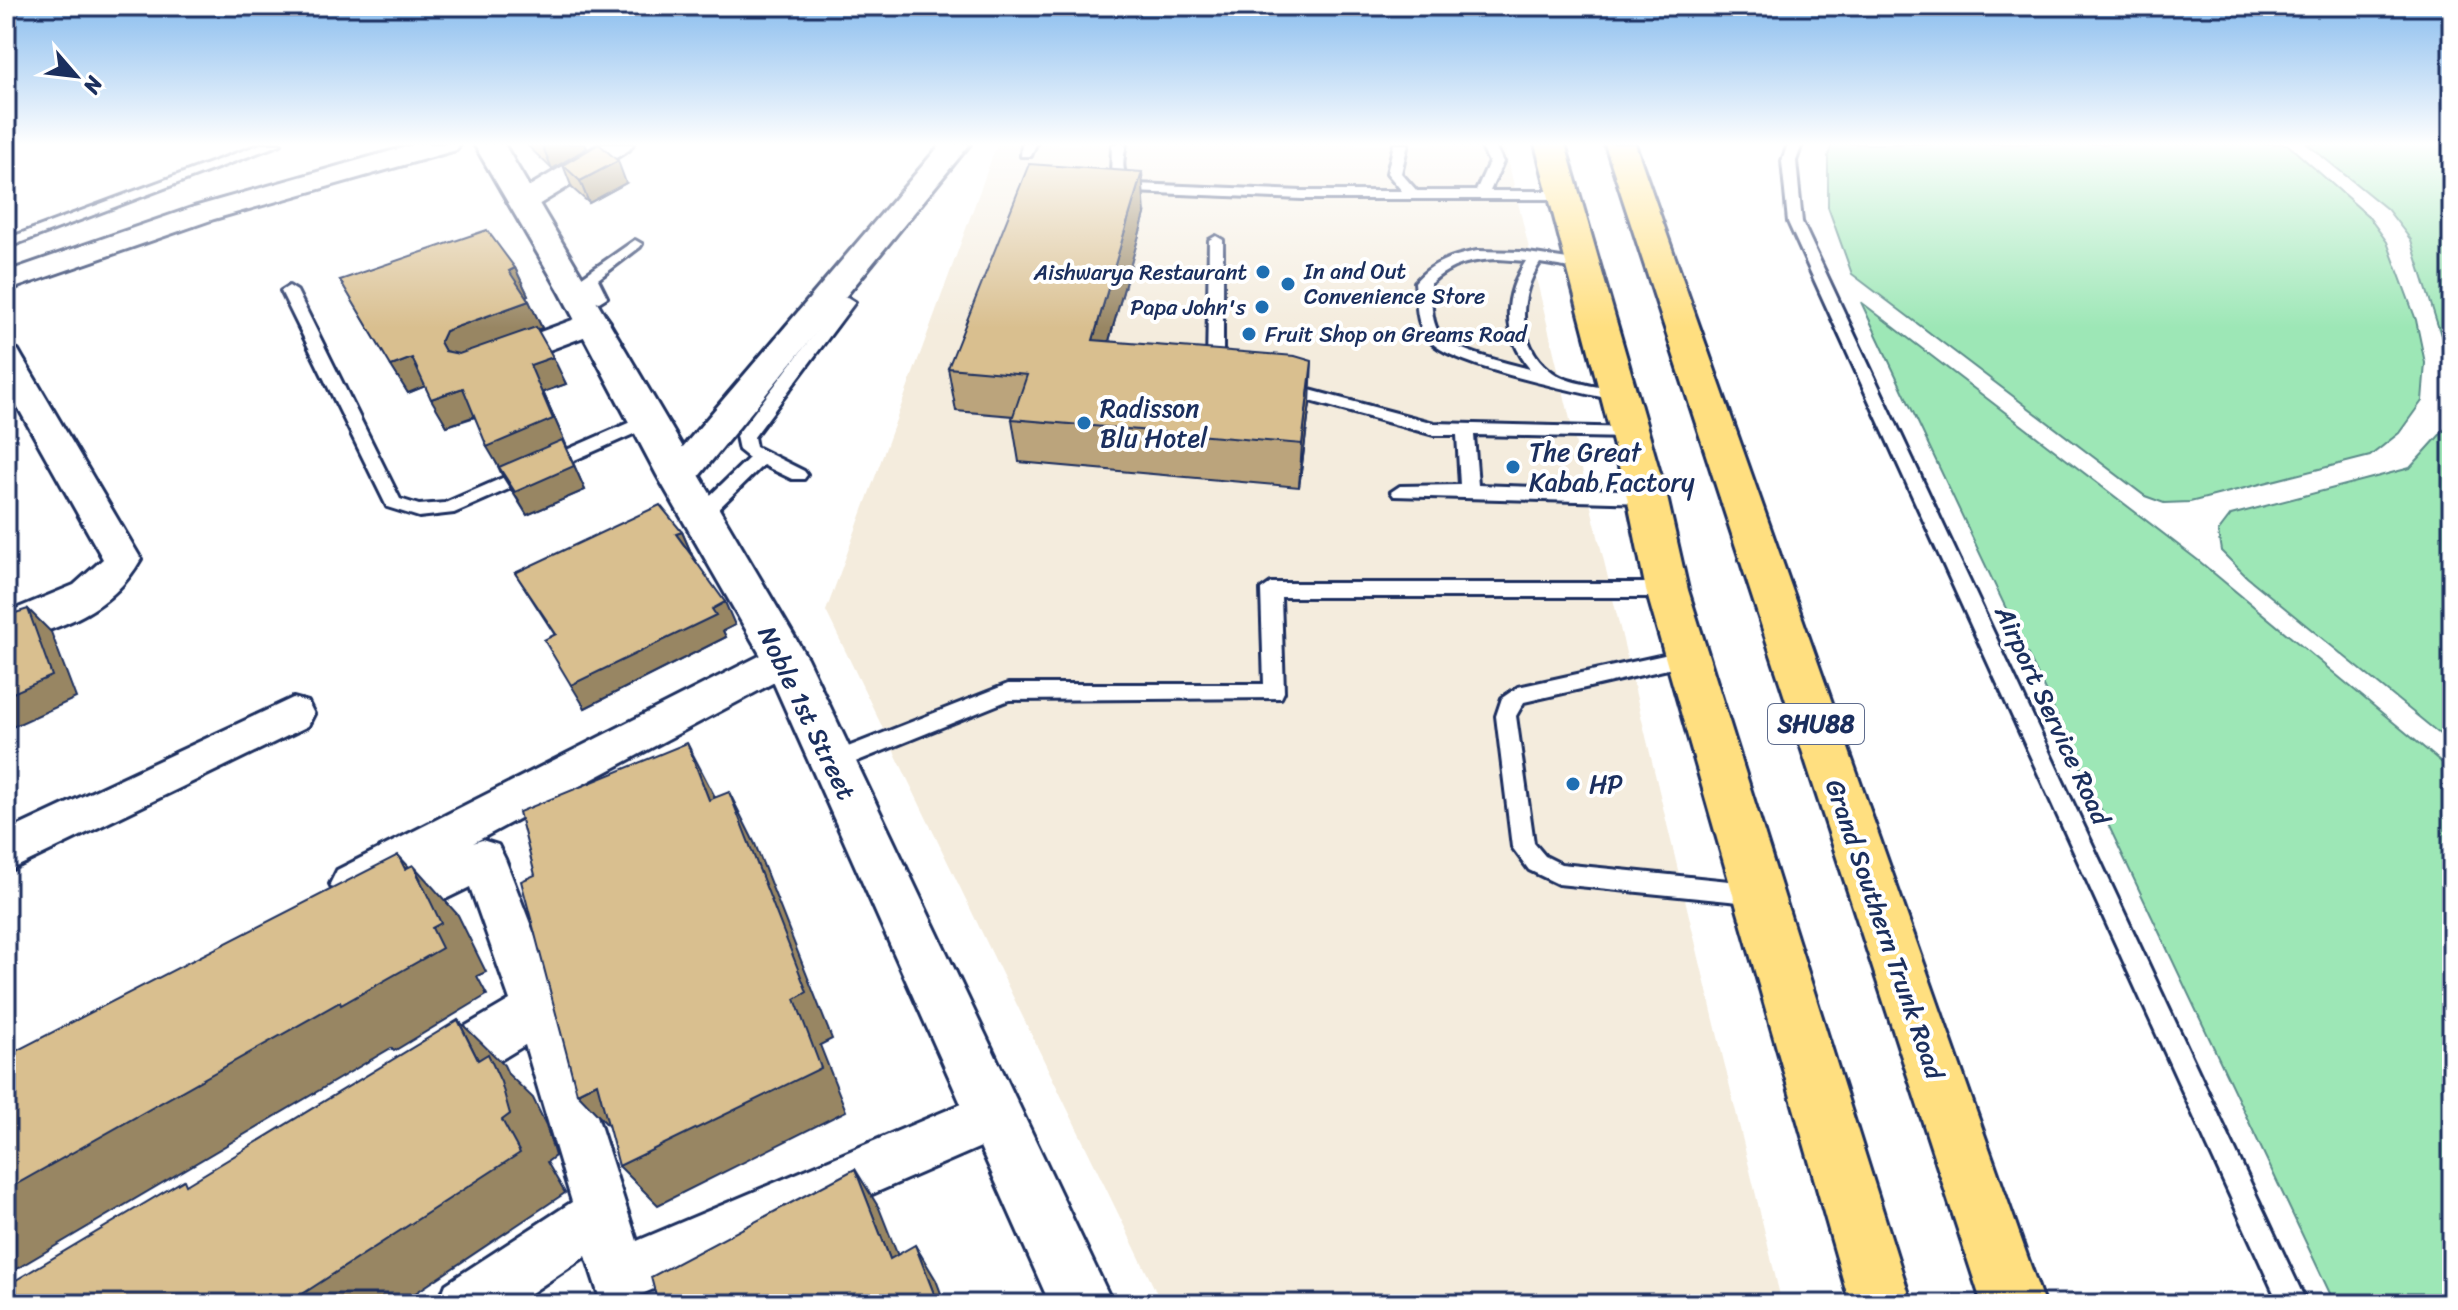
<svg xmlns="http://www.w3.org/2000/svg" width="2458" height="1310" viewBox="0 0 2458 1310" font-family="Sriracha,sans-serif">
<rect width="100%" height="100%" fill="#fff"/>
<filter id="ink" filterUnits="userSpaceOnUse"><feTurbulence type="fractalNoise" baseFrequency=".0125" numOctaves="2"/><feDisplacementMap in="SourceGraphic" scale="16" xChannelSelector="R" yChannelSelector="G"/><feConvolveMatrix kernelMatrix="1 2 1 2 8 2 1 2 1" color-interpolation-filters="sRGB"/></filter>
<g filter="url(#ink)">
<!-- built -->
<path fill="#f4ecdd" d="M 997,144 L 1504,144 L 1782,1304 L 1162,1304 L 826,611 Z"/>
<!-- green -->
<path fill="#9de7b6" stroke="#5c8b8a" stroke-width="2" d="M 1832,144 L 2287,144 L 2368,216 L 2387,242 L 2416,320 L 2425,363 L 2422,401 L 2399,433 L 2370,456 L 2190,502 L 2164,503 L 2145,496 L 1852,274 L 1828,207 L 1828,156 Z
M 2307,144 L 2452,144 L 2452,744 L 2247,577 L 2221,551 L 2218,532 L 2231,515 L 2410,468 L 2446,428 L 2450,364 L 2411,240 L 2387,209 Z
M 1861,302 L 2199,561 L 2452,771 L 2452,1304 L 2335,1304 Z"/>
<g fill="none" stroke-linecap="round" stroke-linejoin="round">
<!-- lane casing -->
<g stroke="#1b2f5e" stroke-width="6">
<path id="lane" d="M 261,144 L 281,144 L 6,248 L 6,239 Z
M 1022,144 L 1036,144 L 1031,156 L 1021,156 Z
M 1112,144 L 1126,144 C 1123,161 1119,175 1136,184 L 1302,191 L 1402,191 L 1387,173 L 1394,144 L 1408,144 L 1401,173 L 1417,191 L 1476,191 L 1489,162 L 1480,144 L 1494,144 L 1503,162 L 1490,191 L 1563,191 L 1570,195 L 1563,199 L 1302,199 L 1133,192 L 1121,187 L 1111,176 Z
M 1788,144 L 1802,144 L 1796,161 L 1802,222 L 2307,1304 L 2279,1304 L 1788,222 L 1782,161 Z
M 1216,236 L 1223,240 L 1223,366 L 1229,371 L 1221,376 L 1207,369 L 1209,240 Z
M 635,240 L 642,244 L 640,247 L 598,279 L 607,297 L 599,302 L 594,300 L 582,284 L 582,277 Z
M 1477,251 L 1521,252 L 1588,262 L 1591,265 L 1583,270 L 1540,263 C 1516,300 1517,350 1557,375 C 1571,384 1608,388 1625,392 L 1627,396 L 1625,400 L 1619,401 C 1580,392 1453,367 1430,341 C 1415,326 1417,302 1415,282 C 1432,262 1452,256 1477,251 ZM 1498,259 L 1526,261 C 1502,298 1503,335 1530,369 C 1507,363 1455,352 1440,334 C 1430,321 1432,299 1431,283 C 1451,264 1471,260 1498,259 Z
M 289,286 L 297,291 L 400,499 L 419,505 L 445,503 L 642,417 L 654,417 L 657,421 L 654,425 L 454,513 L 419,517 L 387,507 L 281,291 Z
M 847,297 L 855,302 L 754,437 L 756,447 L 804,471 L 807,475 L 804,479 L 792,479 L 763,465 L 707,520 L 695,520 L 692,515 L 695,510 L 749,458 L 739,450 L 736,436 L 739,432 L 841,299 Z
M 1287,384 L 1434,423 L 1635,428 L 1638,432 L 1635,436 L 1629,438 L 1474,435 L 1478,485 L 1647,491 L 1656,497 L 1647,503 L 1394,496 L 1391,492 L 1400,486 L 1460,485 L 1457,435 L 1434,435 L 1281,393 L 1279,389 L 1281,385 Z
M 1271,583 L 1667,583 L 1677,590 L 1667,597 L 1281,597 L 1284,692 L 1281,698 L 1009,700 L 833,771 L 825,768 L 822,762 L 825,756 L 1008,684 L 1264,684 L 1261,590 Z
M 1687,650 L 1694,653 L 1697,658 L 1694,663 L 1524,702 L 1516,716 L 1534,843 L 1545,856 L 1561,864 L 1759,884 L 1767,887 L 1770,894 L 1767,901 L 1759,904 L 1558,884 L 1529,870 L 1512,847 L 1496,716 L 1502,698 L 1518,687 Z"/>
</g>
<!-- street casing -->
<g stroke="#1b2f5e" stroke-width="6">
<path id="street" d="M 416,144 L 460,144 L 456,150 L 214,219 L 6,291 L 6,272 L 194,207 Z
M 600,144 L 633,144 L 629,150 L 533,208 L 523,211 L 513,208 L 509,202 L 513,196 Z
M 941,144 L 970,144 L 691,486 L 678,489 L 665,486 L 660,477 L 665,468 Z
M 594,312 L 605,315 L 610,322 L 605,329 L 493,371 L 481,368 L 477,361 L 481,354 Z
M 6,347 L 18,350 L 22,357 L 141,559 C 110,613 63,626 6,644 L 6,613 L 74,585 L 103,559 L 6,386 Z
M 785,643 L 799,647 L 805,658 L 799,669 L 473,843 L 482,840 L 498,845 L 505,859 L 563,1009 L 637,1241 L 995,1090 L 1013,1097 L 1021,1115 L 1013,1133 L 619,1304 L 599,1296 L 586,1256 L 515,1304 L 438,1304 L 446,1284 L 572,1202 L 525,1045 L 454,1088 L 436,1095 L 418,1088 L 411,1071 L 418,1054 L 510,1000 L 470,887 L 382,930 L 366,924 L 359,909 L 363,900 L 353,904 L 337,898 L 330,884 L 337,870 Z
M 293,698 L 308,702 L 314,714 L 308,726 L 6,872 L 6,832 Z"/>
</g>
<!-- secondary casing -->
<g stroke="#1b2f5e" stroke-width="6">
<path id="secondary" d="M 474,144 L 504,144 L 807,658 L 1113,1304 L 1050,1304 L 764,661 L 658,477 L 560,292 Z"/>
</g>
<!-- primary casing -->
<g stroke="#1b2f5e" stroke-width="6">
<path id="primary" d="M 1535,144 L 1565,144 L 1667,497 L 1688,590 L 1912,1304 L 1850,1304 L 1646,590 L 1627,497 Z
M 1605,144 L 1635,144 L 2044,1304 L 1982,1304 Z"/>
</g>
<!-- lane -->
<use href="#lane" fill="#fff" fill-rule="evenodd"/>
<!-- street -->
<use href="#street" fill="#fff" fill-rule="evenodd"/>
<!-- secondary -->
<use href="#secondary" fill="#fff" fill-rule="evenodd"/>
<!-- primary -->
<use href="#primary" fill="#ffdf80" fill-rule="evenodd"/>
</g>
<!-- wall -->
<path fill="#bba47b" stroke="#1b2f5e" stroke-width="2" d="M 526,144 L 585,144 L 587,148 L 552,169 Z
M 563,165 L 626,183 L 589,203 L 572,188 Z
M 1145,214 L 1109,341 L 1310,404 L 1299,487 L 1019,462 L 1012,419 L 1013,416 L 956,411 L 948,368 Z
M 515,268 L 528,295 L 526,296 L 542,328 L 537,330 L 566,384 L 543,392 L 567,447 L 566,447 L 585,490 L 527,515 L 502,475 L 475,417 L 447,426 L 425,386 L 408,393 L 340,280 Z
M 682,532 L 692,555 L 735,625 L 723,631 L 726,637 L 585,708 L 555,635 L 515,573 Z"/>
<!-- shaded-wall -->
<path fill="#988664" stroke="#1b2f5e" stroke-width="2" d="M 547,144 L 585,144 L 587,148 L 552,169 L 543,147 Z
M 618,161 L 626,183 L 589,203 L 580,181 Z
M 1142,172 L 1145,214 L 1097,383 L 1093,340 Z
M 515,268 L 528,295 L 522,298 L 509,271 Z
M 529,301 L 542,328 L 460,358 L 454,369 L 440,342 L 445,331 Z
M 553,357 L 566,384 L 543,392 L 567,447 L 566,447 L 585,490 L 527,515 L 487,447 L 530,365 Z
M 412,358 L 428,385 L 408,393 L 391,366 Z
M 1312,361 L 1310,404 L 1299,487 L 1302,444 Z
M 463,388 L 478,415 L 447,426 L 431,399 Z
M 682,532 L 692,555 L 676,534 Z
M 725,602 L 735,625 L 723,631 L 726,637 L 585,708 L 571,685 Z
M 28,609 L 51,632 L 76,698 L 6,730 L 6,696 Z
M 687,743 L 715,797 L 737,852 L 709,800 Z
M 729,792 L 755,844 L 832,1039 L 820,1045 L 846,1111 L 658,1205 L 619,1166 L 795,999 Z
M 398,855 L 421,880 L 413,865 L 458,915 L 486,972 L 477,976 L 487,995 L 394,1051 L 391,1048 L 6,1275 L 6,1190 L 405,869 Z
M 458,1020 L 504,1065 L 508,1074 L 533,1098 L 546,1125 L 555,1156 L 547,1162 L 565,1193 L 399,1304 L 287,1304 L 502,1120 L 478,1060 Z
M 597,1083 L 617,1135 L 577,1093 Z
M 855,1169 L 879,1208 L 913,1294 L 890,1259 Z
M 915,1245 L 936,1280 L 945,1304 L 938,1304 Z"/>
<!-- building -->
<path fill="#d9bf8f" stroke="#1b2f5e" stroke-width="2" d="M 599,144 L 618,161 L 580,181 L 563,165 Z
M 1029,164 L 1142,172 L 1093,340 L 1295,356 L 1312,361 L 1302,444 L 1012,419 L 1027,375 L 948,368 Z
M 487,230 L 515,268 L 509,271 L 529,301 L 445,331 L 440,342 L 445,351 L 459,354 L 536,327 L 553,357 L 530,365 L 553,419 L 487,447 L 463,388 L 431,399 L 412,358 L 391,366 L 340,280 Z
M 562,440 L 574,466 L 515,492 L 499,467 Z
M 660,505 L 682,532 L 676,534 L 725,602 L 712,609 L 716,615 L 571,685 L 544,640 L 556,634 L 515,573 Z
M 28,609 L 52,676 L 6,696 L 6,616 Z
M 687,743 L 709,800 L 729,792 L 807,992 L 795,999 L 821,1068 L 619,1166 L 597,1083 L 577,1093 L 521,881 L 535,875 L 519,812 Z
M 398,855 L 405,869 L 413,865 L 441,923 L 432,928 L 442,948 L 341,1005 L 340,1002 L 6,1190 L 6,1056 Z
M 458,1020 L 478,1060 L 488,1054 L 501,1082 L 510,1114 L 502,1120 L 520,1153 L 287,1304 L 6,1304 L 6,1286 L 184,1180 L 186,1185 Z
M 855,1169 L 890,1259 L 915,1245 L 938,1304 L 658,1304 L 651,1277 Z"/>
</g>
<!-- sky -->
<linearGradient id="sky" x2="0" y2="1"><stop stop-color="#8abdee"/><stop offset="0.44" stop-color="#fff"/><stop offset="1" stop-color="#fff" stop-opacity="0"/></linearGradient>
<rect width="2458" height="328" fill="url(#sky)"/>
<!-- markers -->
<g fill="#1f6fb2" stroke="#fff" stroke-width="3">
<circle cx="1263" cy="272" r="8"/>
<circle cx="1288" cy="284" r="8"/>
<circle cx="1262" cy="307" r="8"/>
<circle cx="1249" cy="334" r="8"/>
<circle cx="1084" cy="423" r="8"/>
<circle cx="1513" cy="467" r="8"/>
<circle cx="1573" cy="784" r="8"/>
</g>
<g text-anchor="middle" stroke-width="8" stroke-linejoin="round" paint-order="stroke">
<!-- far-poi labels -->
<g font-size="22" fill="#1b2f5e" stroke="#fff" text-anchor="start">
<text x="1304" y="279">In and Out<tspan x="1304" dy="25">Convenience Store</tspan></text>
<text x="1247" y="280" text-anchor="end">Aishwarya Restaurant</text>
<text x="1246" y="315" text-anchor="end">Papa John's</text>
<text x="1265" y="342">Fruit Shop on Greams Road</text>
</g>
<!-- shield labels -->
<rect fill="#fff" stroke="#5f6d8e" stroke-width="2" x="1768" y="704" width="96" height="40" rx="6"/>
<g font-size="24" font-weight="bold" fill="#1b2f5e">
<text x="1816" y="732">SHU88</text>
</g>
<!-- poi labels -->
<g font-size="26" fill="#1b2f5e" stroke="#fff" text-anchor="start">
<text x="1100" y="417">Radisson<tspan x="1100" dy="30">Blu Hotel</tspan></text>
<text x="1529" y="461">The Great<tspan x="1529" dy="30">Kabab Factory</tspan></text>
<text x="1589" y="793">HP</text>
</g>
<!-- street labels -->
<g font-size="26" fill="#1b2f5e" stroke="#fff">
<text transform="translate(807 713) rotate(64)" y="9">Noble 1st Street</text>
<text transform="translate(2053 715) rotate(65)" y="9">Airport Service Road</text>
<text transform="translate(1885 929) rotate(71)" y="9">Grand Southern Trunk Road</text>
</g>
</g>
<!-- margin -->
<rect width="2458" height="1310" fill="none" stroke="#fff" stroke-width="32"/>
<rect x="16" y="16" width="2426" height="1278" fill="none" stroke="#1b2f5e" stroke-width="3" filter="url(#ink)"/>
<!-- north arrow -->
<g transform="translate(76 76) rotate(118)" stroke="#ffffff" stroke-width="6" paint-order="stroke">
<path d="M0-6L14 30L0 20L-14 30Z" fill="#1b2f5e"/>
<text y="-12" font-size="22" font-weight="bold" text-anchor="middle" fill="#1b2f5e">N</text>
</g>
</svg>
